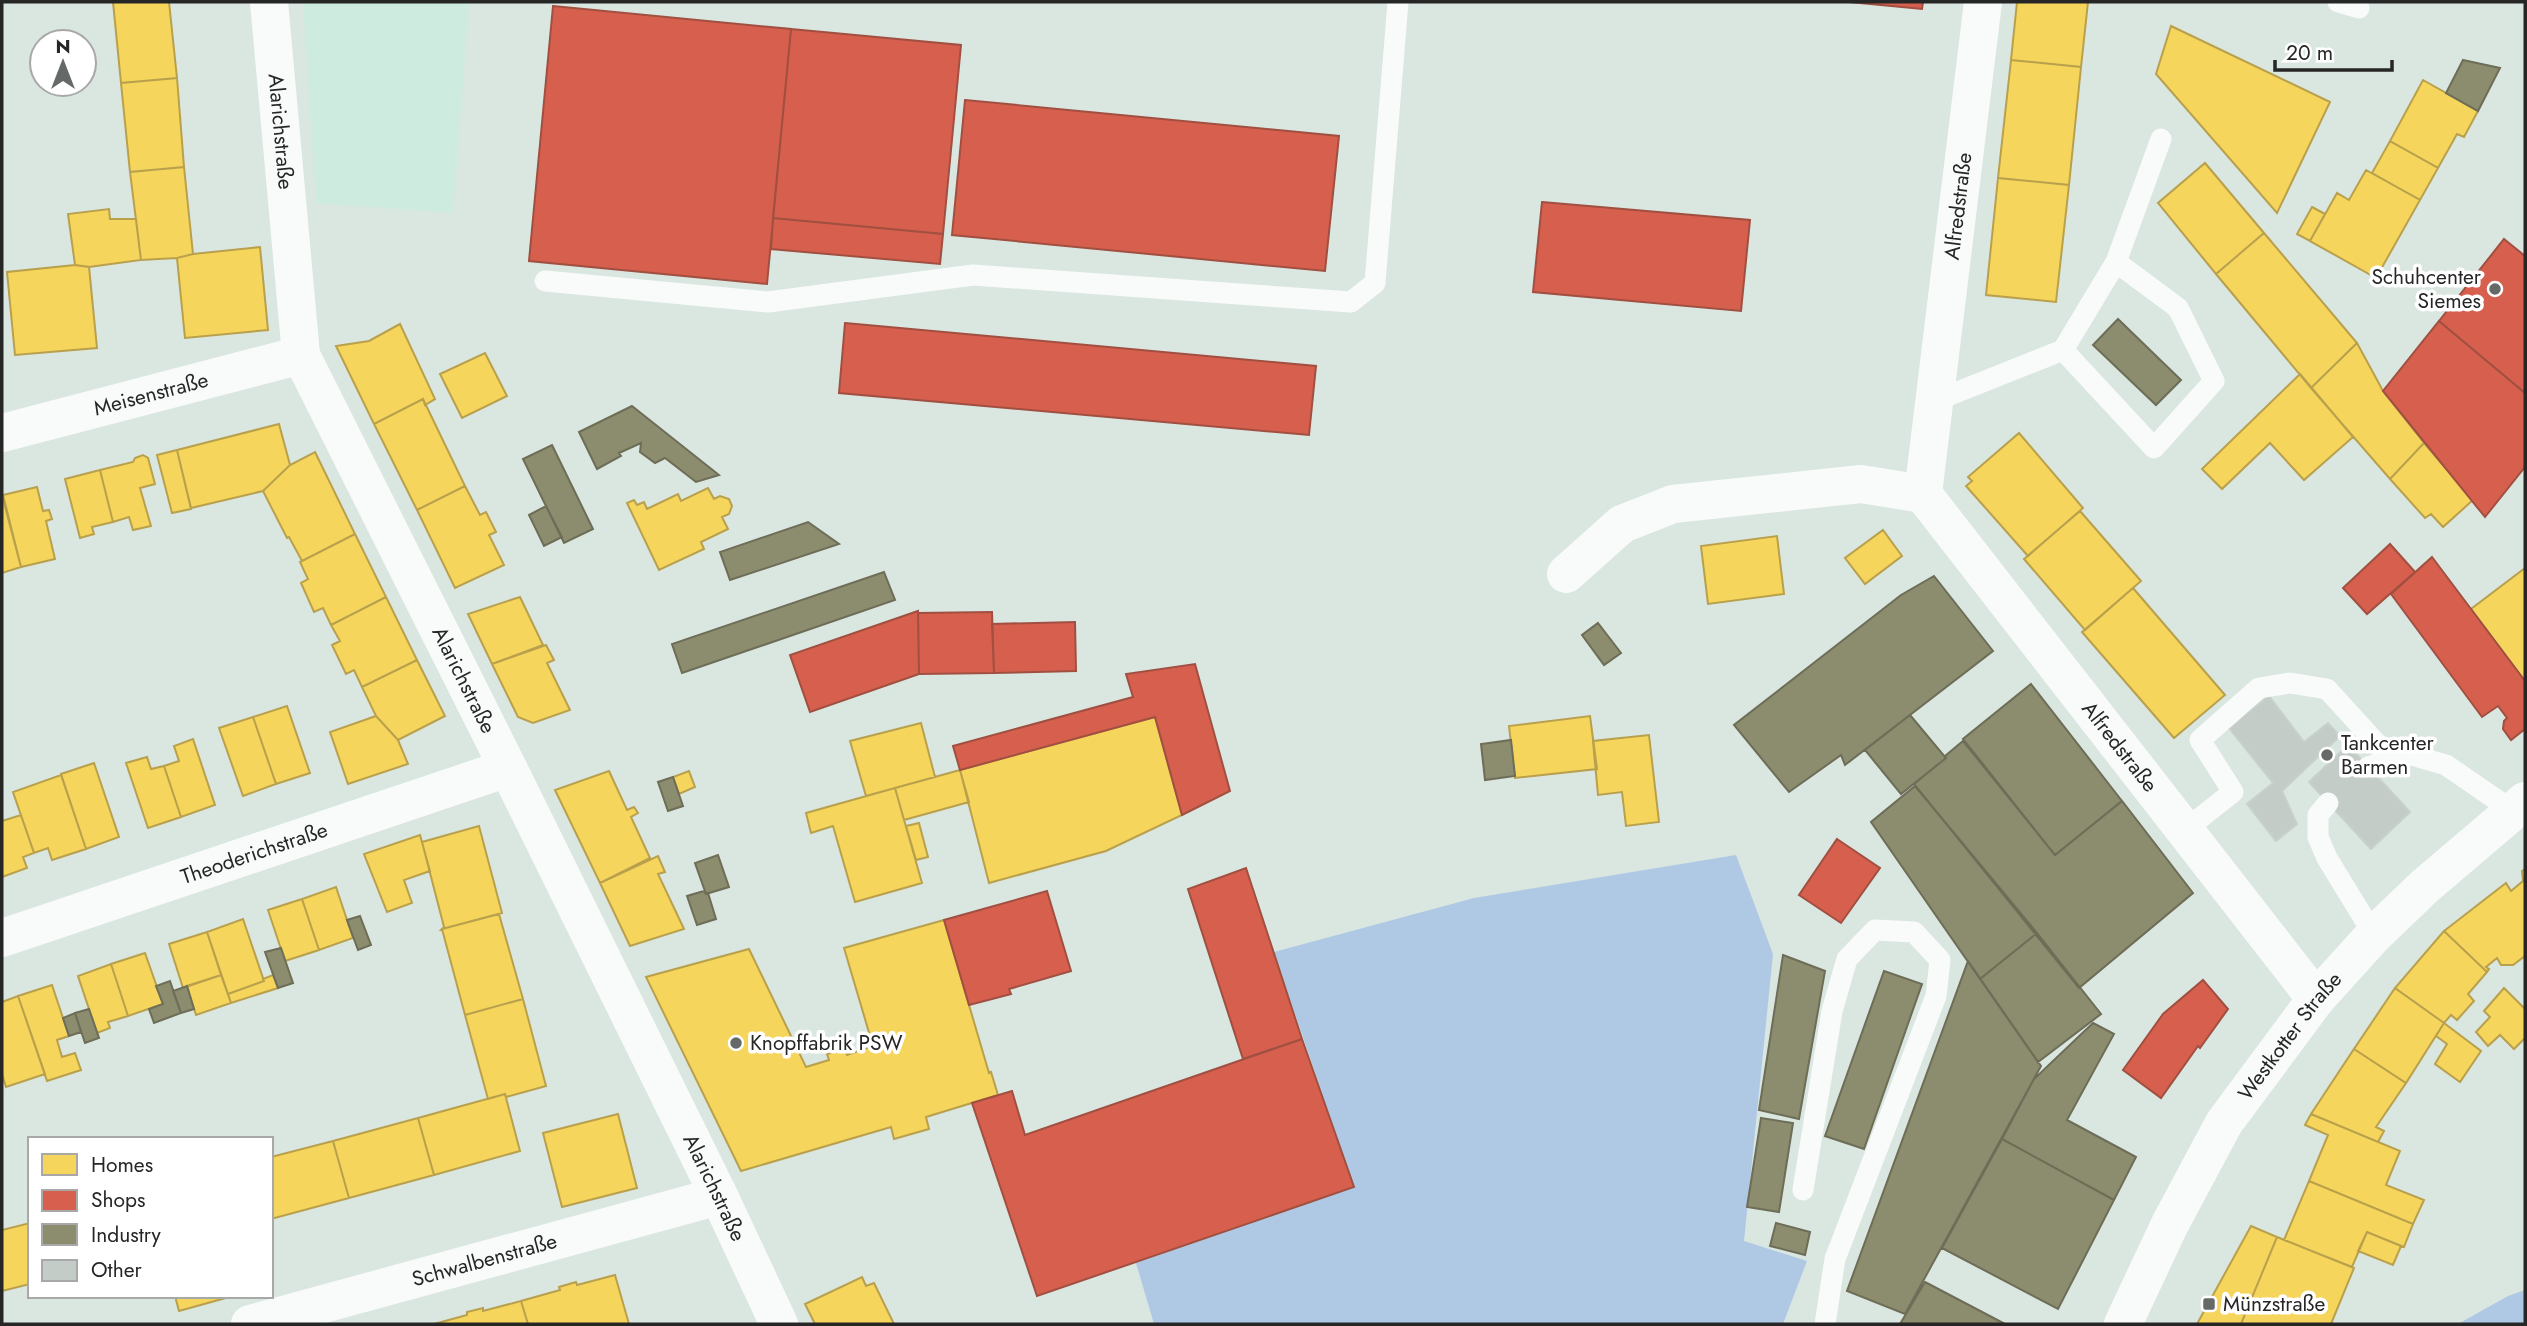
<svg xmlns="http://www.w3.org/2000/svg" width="2527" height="1326" viewBox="0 0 2527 1326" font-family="Jost,sans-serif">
<rect width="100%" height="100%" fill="#dae6e0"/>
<!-- education -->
<path fill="#cdecdf" d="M 303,2 L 469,2 L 453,213 L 316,203 Z"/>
<!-- green -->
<path fill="#afc9e5" d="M 1736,855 L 1773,954 L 1744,1241 L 1807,1261 L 1783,1324 L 1154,1324 L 1136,1263 L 1354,1187 L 1274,952 L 1474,898 Z
M 2525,1290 L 2525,1324 L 2458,1324 L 2508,1296 Z"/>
<!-- homes -->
<path fill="#f6d55c" stroke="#b8a04c" stroke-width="2" d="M 113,2 L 169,2 L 177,78 L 121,83 Z
M 2017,2 L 2088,2 L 2081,67 L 2011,60 Z
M 2171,26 L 2330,102 L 2277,213 L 2156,74 Z
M 2011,60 L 2081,67 L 2069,185 L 1998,178 Z
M 177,78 L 184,167 L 130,172 L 121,83 Z
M 2423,80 L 2478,111 L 2464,137 L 2457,134 L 2438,168 L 2390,141 Z
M 2390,141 L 2438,168 L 2420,200 L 2372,173 Z
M 2205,163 L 2264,233 L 2216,274 L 2158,203 Z
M 184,167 L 193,254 L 177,258 L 141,260 L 130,172 Z
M 2366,170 L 2420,200 L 2376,278 L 2310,241 L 2337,193 L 2349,200 Z
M 1998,178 L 2069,185 L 2056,302 L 1986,295 Z
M 2312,207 L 2325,214 L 2310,241 L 2297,234 Z
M 109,209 L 110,219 L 136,219 L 141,260 L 89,267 L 75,265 L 68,214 Z
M 2264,233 L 2357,343 L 2311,388 L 2216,274 Z
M 260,247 L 268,330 L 185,338 L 177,258 L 193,254 Z
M 75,265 L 89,267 L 97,348 L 15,355 L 7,272 Z
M 400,324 L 435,399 L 425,405 L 423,399 L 374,424 L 336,346 L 369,341 Z
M 2357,343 L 2383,391 L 2424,443 L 2390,479 L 2311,388 Z
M 485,353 L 507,396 L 462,418 L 440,374 Z
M 2300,374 L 2353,437 L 2304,480 L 2270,443 L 2222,489 L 2202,469 Z
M 423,399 L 465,486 L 417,510 L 374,424 Z
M 279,424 L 290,465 L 263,491 L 191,508 L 177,450 Z
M 2019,433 L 2083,508 L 2028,556 L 1966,486 L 1972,481 L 1968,477 Z
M 2424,443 L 2473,500 L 2443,527 L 2431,514 L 2425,518 L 2390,479 Z
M 177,450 L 191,509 L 172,513 L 157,455 Z
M 315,452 L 355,534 L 302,561 L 289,537 L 287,538 L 263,491 L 290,465 Z
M 143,455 L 148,458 L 155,484 L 140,488 L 151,526 L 133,530 L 129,517 L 113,522 L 100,470 L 133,462 L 135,458 Z
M 100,470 L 113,522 L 92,527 L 94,534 L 80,538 L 65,479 Z
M 465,486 L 480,515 L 486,512 L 496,532 L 489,535 L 504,565 L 455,588 L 417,510 Z
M 37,487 L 43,511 L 49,510 L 52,519 L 46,521 L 55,559 L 21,567 L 3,495 Z
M 708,488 L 714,499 L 720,496 L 729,499 L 732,506 L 729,514 L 722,517 L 728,529 L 701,542 L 704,549 L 659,570 L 627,503 L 634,500 L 637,505 L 644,502 L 647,509 L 678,494 L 681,501 Z
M 2,495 L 21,567 L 2,573 Z
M 2080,511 L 2141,581 L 2085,630 L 2024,559 Z
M 1883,530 L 1902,556 L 1865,584 L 1845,558 Z
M 355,534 L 386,597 L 331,625 L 323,608 L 314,612 L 301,583 L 308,579 L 300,562 Z
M 1777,536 L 1784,594 L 1708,604 L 1701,546 Z
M 2525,568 L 2525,681 L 2471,609 Z
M 2133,588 L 2225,695 L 2174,738 L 2082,632 Z
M 386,597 L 417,660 L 362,687 L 354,670 L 346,674 L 332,645 L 340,641 L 331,625 Z
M 520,597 L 543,645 L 492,664 L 468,614 Z
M 546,645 L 554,660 L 547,663 L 570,710 L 533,723 L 518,717 L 492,664 Z
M 417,660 L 445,716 L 398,740 L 376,716 L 362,687 Z
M 287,706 L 310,773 L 276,784 L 253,717 Z
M 376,716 L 398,740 L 408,764 L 348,784 L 330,732 Z
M 1590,716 L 1597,769 L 1515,778 L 1509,726 Z
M 253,717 L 276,784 L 243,796 L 219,728 Z
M 1155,717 L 1182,815 L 1106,851 L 989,883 L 960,770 Z
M 921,723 L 935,777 L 866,796 L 850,741 Z
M 1649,735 L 1659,822 L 1626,826 L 1622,792 L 1598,795 L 1593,741 Z
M 193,739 L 215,805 L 181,817 L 164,766 L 179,761 L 174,746 Z
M 147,757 L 151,769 L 164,766 L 181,817 L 148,828 L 126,763 Z
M 94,763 L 119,837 L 86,849 L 61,774 Z
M 960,770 L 969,802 L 904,820 L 895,788 Z
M 609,771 L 627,810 L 634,807 L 638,813 L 631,817 L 650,858 L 600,883 L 555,790 Z
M 689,771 L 695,787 L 679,794 L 673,777 Z
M 61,775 L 86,849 L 52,860 L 48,848 L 34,853 L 13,792 Z
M 895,788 L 922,883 L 855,902 L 833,826 L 811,833 L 806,813 Z
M 21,815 L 34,853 L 23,857 L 27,868 L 2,877 L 2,821 Z
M 919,823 L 928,857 L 916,860 L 906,826 Z
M 479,826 L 502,913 L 442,929 L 444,927 L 422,842 Z
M 420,835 L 430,871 L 404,880 L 412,903 L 387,912 L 364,854 Z
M 658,856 L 665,872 L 658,874 L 684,929 L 630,946 L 600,883 Z
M 2525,869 L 2525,956 L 2513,965 L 2501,965 L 2497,958 L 2486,967 L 2489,969 L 2487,972 L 2444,931 L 2506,883 L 2511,891 L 2523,881 L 2522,871 Z
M 336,887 L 353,938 L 319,950 L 302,899 Z
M 302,899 L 319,950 L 285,961 L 268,910 Z
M 499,914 L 523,999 L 465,1015 L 442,929 Z
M 243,919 L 264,981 L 228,994 L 207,932 Z
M 944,920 L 989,1073 L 991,1072 L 998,1095 L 926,1117 L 929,1129 L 894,1139 L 891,1127 L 741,1171 L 646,977 L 749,949 L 806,1067 L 829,1060 L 827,1054 L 845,1049 L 847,1055 L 873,1046 L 844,948 Z
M 2444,931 L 2487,972 L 2468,994 L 2474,1001 L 2457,1020 L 2451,1015 L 2444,1023 L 2395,988 Z
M 207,932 L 221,975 L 183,988 L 169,944 Z
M 145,953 L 163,1004 L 128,1016 L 111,964 Z
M 111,964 L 128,1016 L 108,1022 L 110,1028 L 97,1033 L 78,976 Z
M 221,975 L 231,1003 L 196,1015 L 187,986 Z
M 273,975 L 278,988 L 231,1003 L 228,994 L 264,981 L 263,979 Z
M 52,985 L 69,1036 L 57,1040 L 62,1057 L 75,1053 L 81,1070 L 47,1081 L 18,996 Z
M 2395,988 L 2444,1023 L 2406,1083 L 2354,1049 Z
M 2504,988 L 2525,1009 L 2525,1038 L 2514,1049 L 2500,1035 L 2488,1046 L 2476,1032 L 2490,1017 L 2484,1011 Z
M 18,996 L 45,1074 L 6,1087 L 2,1074 L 2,1002 Z
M 523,999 L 546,1086 L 506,1097 L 505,1094 L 488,1099 L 465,1015 Z
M 2444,1023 L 2481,1051 L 2460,1082 L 2435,1064 L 2447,1044 L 2436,1036 Z
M 2354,1049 L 2406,1083 L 2376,1127 L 2384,1131 L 2378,1142 L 2311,1114 Z
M 505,1094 L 520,1151 L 434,1175 L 418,1118 Z
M 618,1114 L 637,1188 L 562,1207 L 543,1133 Z
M 2311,1114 L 2400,1151 L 2386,1185 L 2424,1200 L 2413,1224 L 2309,1181 L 2328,1135 L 2305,1125 Z
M 418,1118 L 434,1175 L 349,1198 L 333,1141 Z
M 333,1141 L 349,1198 L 271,1219 L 271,1157 Z
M 2309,1181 L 2413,1224 L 2404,1247 L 2367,1232 L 2352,1267 L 2284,1240 Z
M 30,1223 L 30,1284 L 2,1291 L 2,1230 Z
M 2251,1226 L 2277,1237 L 2241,1324 L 2197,1324 Z
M 2367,1232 L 2401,1246 L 2393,1265 L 2358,1251 Z
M 2277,1237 L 2354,1268 L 2331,1324 L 2241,1324 Z
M 615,1275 L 629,1324 L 528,1324 L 521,1301 L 560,1290 L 559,1287 L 576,1282 L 577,1285 Z
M 862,1277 L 866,1286 L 874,1283 L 894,1324 L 815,1324 L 805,1304 Z
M 175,1296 L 233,1296 L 179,1311 Z
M 521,1301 L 528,1324 L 434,1324 L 467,1315 L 467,1312 L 483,1308 L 483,1311 Z"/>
<!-- shops -->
<path fill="#d6604d" stroke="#a14f41" stroke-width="2" d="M 1849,2 L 1923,2 L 1922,9 Z
M 553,6 L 791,29 L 767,284 L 529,261 Z
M 791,29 L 961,45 L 943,234 L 773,218 Z
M 965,100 L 1339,136 L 1325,271 L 952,235 Z
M 1542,202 L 1750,220 L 1741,311 L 1533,292 Z
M 773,218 L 943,234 L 940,264 L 771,249 Z
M 2504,239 L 2525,256 L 2525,393 L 2439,321 Z
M 2439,321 L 2525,393 L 2525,467 L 2485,517 L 2383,391 Z
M 845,323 L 1316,366 L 1309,435 L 839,393 Z
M 2390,544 L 2415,572 L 2367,614 L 2343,588 Z
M 2432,557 L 2525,681 L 2525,729 L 2511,740 L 2503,729 L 2504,721 L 2507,718 L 2498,706 L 2482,717 L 2391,594 Z
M 918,611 L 919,674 L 810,712 L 790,655 Z
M 992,612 L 994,673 L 919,674 L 918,613 Z
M 1075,622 L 1076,671 L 994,673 L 992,624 Z
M 1195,664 L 1230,791 L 1182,815 L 1155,717 L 960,770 L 953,746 L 1133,697 L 1126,674 Z
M 1837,839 L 1880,868 L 1841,923 L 1799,895 Z
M 1246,868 L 1302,1039 L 1243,1059 L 1188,889 Z
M 1047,891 L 1071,971 L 1009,989 L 1011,994 L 969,1005 L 944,920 Z
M 2203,980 L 2228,1009 L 2200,1048 L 2198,1046 L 2161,1098 L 2123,1070 L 2163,1014 Z
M 1302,1039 L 1354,1187 L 1037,1296 L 972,1103 L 1012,1091 L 1025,1135 Z"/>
<!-- industry -->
<path fill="#8c8c6e" stroke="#6d6d58" stroke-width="2" d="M 2463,60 L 2500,68 L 2478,111 L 2446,93 Z
M 2118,319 L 2181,380 L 2156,405 L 2093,345 Z
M 632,406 L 719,475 L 696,482 L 665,458 L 655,463 L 640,452 L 641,443 L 619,453 L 621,456 L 597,469 L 579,432 Z
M 552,445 L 593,529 L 564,543 L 523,459 Z
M 546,506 L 562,537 L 544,546 L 529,515 Z
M 808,522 L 839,544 L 730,580 L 720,552 Z
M 884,572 L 895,600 L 682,673 L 672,644 Z
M 1934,576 L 1993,651 L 1845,765 L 1841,755 L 1789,792 L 1734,725 L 1901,595 Z
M 1598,623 L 1621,653 L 1604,665 L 1582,635 Z
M 2031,684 L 2122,801 L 2055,855 L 1963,739 Z
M 1910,715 L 1946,758 L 1901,794 L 1865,750 Z
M 1511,740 L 1515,776 L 1485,780 L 1481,744 Z
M 1963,741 L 2055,855 L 2122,801 L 2193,893 L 2079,988 L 1914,784 L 1946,758 L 1945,756 Z
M 673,777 L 683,806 L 668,811 L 658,782 Z
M 1915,786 L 2037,933 L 1980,979 L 1871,822 Z
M 718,855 L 729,887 L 706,894 L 695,863 Z
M 704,891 L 706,894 L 708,893 L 716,919 L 697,925 L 687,896 Z
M 360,916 L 371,945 L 358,950 L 347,920 Z
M 2037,933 L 2101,1014 L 2038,1062 L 1980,979 Z
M 281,948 L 293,983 L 278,988 L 265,952 Z
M 1783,955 L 1825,971 L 1799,1119 L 1759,1110 Z
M 1968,961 L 2041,1066 L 1905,1314 L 1847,1291 Z
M 1884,971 L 1922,984 L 1864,1149 L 1825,1136 Z
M 170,981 L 181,1013 L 154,1023 L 149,1009 L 163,1004 L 156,986 Z
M 187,986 L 194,1009 L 181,1013 L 173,991 Z
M 89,1009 L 99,1038 L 85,1043 L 75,1013 Z
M 75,1013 L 81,1032 L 69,1036 L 63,1018 Z
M 2093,1023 L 2114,1034 L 2067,1120 L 2136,1157 L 2114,1200 L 2002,1139 L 2034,1079 Z
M 1761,1118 L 1793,1123 L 1779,1212 L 1747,1207 Z
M 2002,1139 L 2114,1200 L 2058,1309 L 1942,1248 Z
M 1776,1223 L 1810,1232 L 1805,1255 L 1770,1246 Z
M 1925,1282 L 2005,1324 L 1900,1324 Z"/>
<!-- building -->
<path fill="#c4ccc8" stroke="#c7d1cc" stroke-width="2" d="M 2269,696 L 2304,742 L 2328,723 L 2340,736 L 2282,791 L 2297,824 L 2276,841 L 2247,804 L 2273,783 L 2229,728 Z
M 2348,745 L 2410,812 L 2371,849 L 2309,782 Z"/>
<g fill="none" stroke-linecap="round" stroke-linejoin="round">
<!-- service -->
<path stroke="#f9fbfa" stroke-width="21" d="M 2338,2 L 2359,8
M 2116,262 L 2178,308 L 2214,381 L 2154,448 L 2063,350 L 2116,262 L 2161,139
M 545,281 L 768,302 L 973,275 L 1351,302 L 1375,283 L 1398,2
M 1935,401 L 2063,350
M 2368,767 L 2408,754 L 2446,765 L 2513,811
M 2328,803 L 2318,815 L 2318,837 L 2327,858 L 2374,935
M 2185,830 L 2233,792 L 2200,740 L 2259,688 L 2290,683 L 2327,689 L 2390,758
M 1803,1190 L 1832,1011 L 1847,959 L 1875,930 L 1914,932 L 1940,960 L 1936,996 L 1835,1259 L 1825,1324"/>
<!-- minor -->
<g stroke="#f9fbfa" stroke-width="38">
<path id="s1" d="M 269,2 L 301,355 L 508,768 L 719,1196 L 779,1324"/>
<path id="s2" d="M 2,433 L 301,355"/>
<path id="s3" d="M 1923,494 L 1983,2"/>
<path id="s4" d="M 1566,574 L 1622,524 L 1673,504 L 1861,484 L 1923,494 L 2316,999"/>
<path id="s5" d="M 2,938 L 508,768"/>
<path id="s6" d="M 250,1324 L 719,1196"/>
</g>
<!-- secondary -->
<path stroke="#f9fbfa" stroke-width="38" id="s7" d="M 2123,1324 L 2170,1224 L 2224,1123 L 2316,999 L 2374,935 L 2424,887 L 2525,801"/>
</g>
<!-- markers -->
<g fill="#656967" stroke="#fff" stroke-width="2.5">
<circle cx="2495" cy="289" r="7"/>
<circle cx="2327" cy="755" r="7"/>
<circle cx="736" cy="1043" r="7"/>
<rect x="2202" y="1297" width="14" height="14" rx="3.5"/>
</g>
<g text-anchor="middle" stroke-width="7" stroke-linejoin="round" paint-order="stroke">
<!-- street labels -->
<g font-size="21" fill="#262626" stroke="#fff">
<text dy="7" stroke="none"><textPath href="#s1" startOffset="130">Alarichstraße</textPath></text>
<text dy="7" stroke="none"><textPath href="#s3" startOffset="290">Alfredstraße</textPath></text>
<text dy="7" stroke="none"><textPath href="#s2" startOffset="154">Meisenstraße</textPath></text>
<text dy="7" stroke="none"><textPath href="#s1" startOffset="718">Alarichstraße</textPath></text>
<text dy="7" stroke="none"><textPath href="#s4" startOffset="702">Alfredstraße</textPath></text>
<text dy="7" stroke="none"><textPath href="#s5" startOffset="266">Theoderichstraße</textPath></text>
<text dy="7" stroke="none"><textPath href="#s7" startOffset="334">Westkotter Straße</textPath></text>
<text dy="7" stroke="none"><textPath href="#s1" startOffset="1284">Alarichstraße</textPath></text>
<text dy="7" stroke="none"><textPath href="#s6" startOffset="243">Schwalbenstraße</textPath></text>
</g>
<!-- poi labels -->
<g font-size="21" fill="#262626" stroke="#fff" text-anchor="start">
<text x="2481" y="284" text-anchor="end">Schuhcenter<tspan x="2481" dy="24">Siemes</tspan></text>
<text x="2341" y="750">Tankcenter<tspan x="2341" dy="24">Barmen</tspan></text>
<text x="750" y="1050">Knopffabrik PSW</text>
<text x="2223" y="1311">Münzstraße</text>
</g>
</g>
<!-- border -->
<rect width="2527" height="1326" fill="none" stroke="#262626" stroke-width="7"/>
<!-- legend -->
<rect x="28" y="1137" width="245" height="161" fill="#ffffff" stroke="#a8a8a8" stroke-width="2"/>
<rect x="42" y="1154" width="35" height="21" fill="#f6d55c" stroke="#a8a8a8" stroke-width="2"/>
<text x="91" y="1172" font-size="21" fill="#262626">Homes</text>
<rect x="42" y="1190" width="35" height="21" fill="#d6604d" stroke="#a8a8a8" stroke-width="2"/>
<text x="91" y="1207" font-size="21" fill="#262626">Shops</text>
<rect x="42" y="1224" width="35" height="21" fill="#8c8c6e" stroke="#a8a8a8" stroke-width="2"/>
<text x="91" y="1242" font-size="21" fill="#262626">Industry</text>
<rect x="42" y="1260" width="35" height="21" fill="#c4ccc8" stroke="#a8a8a8" stroke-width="2"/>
<text x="91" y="1277" font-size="21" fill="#262626">Other</text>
<!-- north arrow -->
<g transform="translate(63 63)"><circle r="33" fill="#ffffff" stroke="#a8a8a8" stroke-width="2"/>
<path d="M0-5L12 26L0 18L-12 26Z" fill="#656967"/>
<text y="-10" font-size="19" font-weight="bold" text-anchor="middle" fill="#262626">N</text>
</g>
<!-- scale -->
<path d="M2275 60v10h117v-10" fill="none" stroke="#262626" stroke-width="3.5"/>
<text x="2286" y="60" font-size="21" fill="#262626" stroke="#ffffff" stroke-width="5" paint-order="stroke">20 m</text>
</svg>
